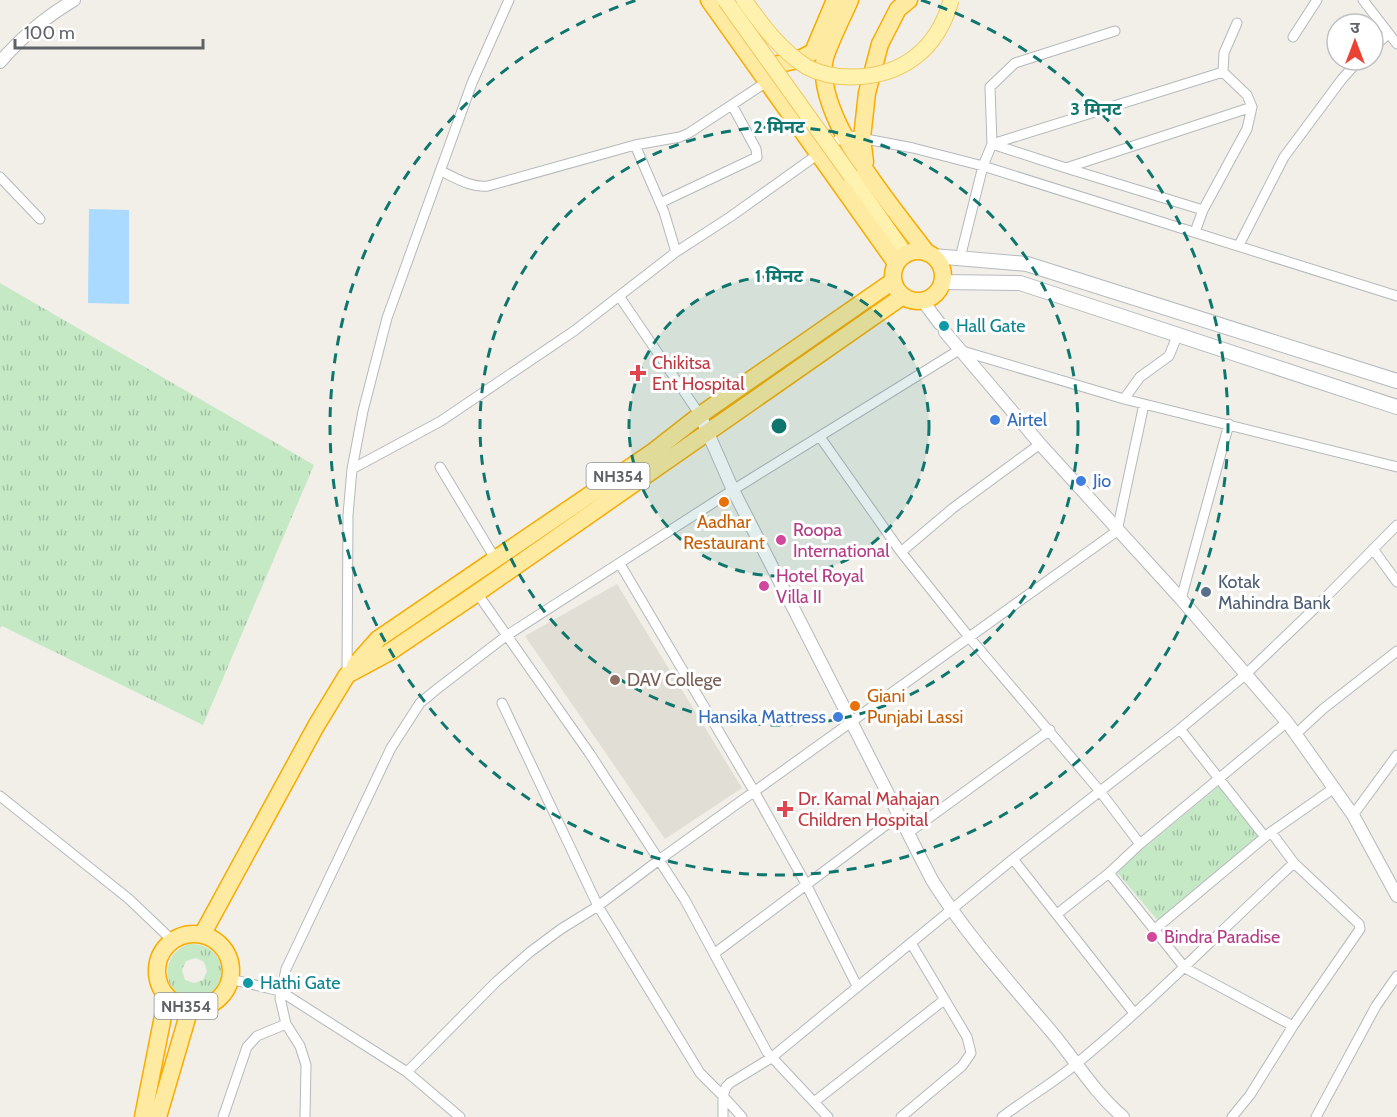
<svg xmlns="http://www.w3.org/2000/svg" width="1397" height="1117" viewBox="0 0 1397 1117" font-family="Cabin,'Noto Sans Devanagari',sans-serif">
<defs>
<pattern id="grass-tufts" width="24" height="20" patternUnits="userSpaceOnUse" patternTransform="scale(1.5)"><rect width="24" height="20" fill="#c5e8c5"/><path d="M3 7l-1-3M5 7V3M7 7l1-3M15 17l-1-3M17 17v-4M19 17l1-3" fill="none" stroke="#a3c0a4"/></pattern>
</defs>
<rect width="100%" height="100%" fill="#f1efe8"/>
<!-- education -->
<path fill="#e1ded6" d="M 617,584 L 742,788 L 665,839 L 525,636 Z"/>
<!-- grass -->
<path fill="url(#grass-tufts)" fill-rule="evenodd" d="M 0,283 L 314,465 L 203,725 L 2,626 L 0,628 Z
M 1219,786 L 1262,837 L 1159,922 L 1116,871 Z
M 189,944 C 229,942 233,995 197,998 C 163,1002 156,955 189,944 ZM 196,958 L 204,962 L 207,971 L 203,980 L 194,983 L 185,980 L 182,970 L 186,961 Z"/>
<!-- water -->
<path fill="#aadaff" d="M 89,209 L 129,210 L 129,304 L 88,303 Z"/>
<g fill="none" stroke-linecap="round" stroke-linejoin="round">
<!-- minor casing -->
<g stroke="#b5b8bc" stroke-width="11">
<path id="minor" d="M 1363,0 L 1397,44
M 1115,31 L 1015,63 L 990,87 L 992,144 L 1066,168 L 1252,107 L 1247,95 L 1223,72
M 1293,37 L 1317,0
M 1373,48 L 1388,34
M 635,145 L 664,212 L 676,252
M 1066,168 L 1203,210
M 441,171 C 456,178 471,188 488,186 L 635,145 L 680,137 L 689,133 L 768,81
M 0,177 L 40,219
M 660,203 L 757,157 L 756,149 L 732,105
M 1195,232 L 1203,210 L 1247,129 L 1252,107
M 1239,245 L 1284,157 L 1342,79 L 1359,60
M 960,258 L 983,166 L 992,144 L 1223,72 L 1224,53 L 1237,23
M 619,296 L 700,415
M 1124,399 L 1140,377 L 1169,356 L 1178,334
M 820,437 L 901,552 L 969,637 L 1099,790 L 1140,844 L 1109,873 L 1185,968 L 1293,1026 L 1360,929 L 1359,924 L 1294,863
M 440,467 L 496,560
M 352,469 L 441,421 L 574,331 L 676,252 L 730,217 L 845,135 L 913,148 L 983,166 L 1397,296
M 1373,549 L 1397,582
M 901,552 L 953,508 L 1040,444
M 620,564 L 754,791 L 806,884 L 857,986
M 477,593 L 590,754 L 685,900 L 767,1052 L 828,1117
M 1181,599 L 1229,424
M 347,675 L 348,515 L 352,469 L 363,411 L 387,318 L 472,83 L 509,0
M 502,703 L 598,906 L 700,1073 L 723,1096 L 723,1117
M 1180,729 L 1265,837
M 1296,734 L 1323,709 L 1397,651
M 0,796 L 129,899 L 173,941
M 1353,815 L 1397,755
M 908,833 L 1050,730
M 1140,844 L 1287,722
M 1013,859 L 1134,1013
M 1057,914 L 1109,873
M 1155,929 L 1271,832
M 715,953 L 898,816
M 230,979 L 280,991 L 407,1072 L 460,1117
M 407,1072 L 496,982 L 530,952 L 561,929 L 598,906 L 659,860 L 1117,531 L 1144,404
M 814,1102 L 944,1000
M 223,1117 L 247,1047 L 257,1036 L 286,1024
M 305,1117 L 306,1065 L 300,1046 L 286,1024 L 280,998 L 286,969 L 391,748 L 420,703 L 437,689 L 506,636 L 733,490 L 959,350 L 1124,399 L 1397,467
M 742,1117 L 723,1096 L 726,1087 L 730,1083 L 771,1058 L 1013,859 L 1180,729 L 1245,675 L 1316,607 L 1397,525
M 901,1117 L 962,1066 L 971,1053 L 967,1037 L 911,943
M 1002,1117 C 1026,1099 1053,1083 1076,1064 C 1153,1001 1222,929 1294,863 L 1271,832 L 1334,788
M 1232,1117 L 1250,1095 L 1293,1026
M 1316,1117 L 1376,1006 L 1397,976"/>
</g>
<!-- tertiary casing -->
<g stroke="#b5b8bc" stroke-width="14">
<path id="tertiary" d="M 0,62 C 24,35 43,19 74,0
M 922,300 L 940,324
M 945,332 L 1040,444 L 1181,599 L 1287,722 L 1353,815 L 1397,896
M 700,415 L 733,490 L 932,880 C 967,936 1012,985 1055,1036 C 1077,1063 1095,1093 1123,1117"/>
</g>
<!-- secondary casing -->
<g stroke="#b6babf" stroke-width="16">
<path id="secondary" d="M 933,256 L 1027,264 L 1397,381
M 942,282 L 1020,283 L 1397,407"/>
</g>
<!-- primary casing -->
<g stroke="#f2c960" stroke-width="17">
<path id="primary" d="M 851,176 L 905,254"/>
</g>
<!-- trunk casing -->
<g stroke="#f9ab00" stroke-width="19">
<path id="trunk" d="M 709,0 L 896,263
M 850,0 C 844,14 825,51 824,63 C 818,122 893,207 927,253
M 760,68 L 798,60 L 813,52 L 835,0
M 865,162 L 862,138 L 867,93 L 880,44 L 898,9 L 909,0
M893 276a25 25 0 1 1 50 0a25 25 0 1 1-50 0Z
M 355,665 L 378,639 L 654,451 L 700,415 L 893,281
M157 971a37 37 0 1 1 74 0a37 37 0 1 1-74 0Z
M 202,935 L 316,726 L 347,675 L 388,653 L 477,593 L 903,296
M 143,1117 L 167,996
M 158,1117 L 190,1008"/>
</g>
<!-- minor -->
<use href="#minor" stroke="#fff" stroke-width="9"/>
<!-- tertiary -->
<use href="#tertiary" stroke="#fff" stroke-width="12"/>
<!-- secondary -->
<use href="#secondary" stroke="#fff" stroke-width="14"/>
<!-- primary -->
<use href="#primary" stroke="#fff2af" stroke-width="15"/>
<!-- trunk -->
<use href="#trunk" stroke="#feeaa1" stroke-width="16"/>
<!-- primary-bridge casing -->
<g stroke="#f2c960" stroke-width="17" stroke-linecap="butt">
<path id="primary-bridge" d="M 725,0 L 851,176
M 744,0 C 762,25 780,50 807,67 C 820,74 836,77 851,77 C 902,77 938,49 951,0"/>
</g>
<!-- primary-bridge -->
<use href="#primary-bridge" stroke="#fff2af" stroke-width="15"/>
</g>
<!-- distance rings -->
<circle cx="779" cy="426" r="150" fill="#0f766e" fill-opacity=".12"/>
<g fill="none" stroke="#0f766e" stroke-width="3" stroke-dasharray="10 8">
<circle cx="779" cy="426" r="150"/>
<circle cx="779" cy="426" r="299"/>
<path d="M921 0A449 449 0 1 1 637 0"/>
</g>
<!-- markers -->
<g fill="#0f9aa8" stroke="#fff" stroke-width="2">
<circle cx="944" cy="326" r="6"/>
<circle cx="248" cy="983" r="6"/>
</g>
<g fill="#e0444e" stroke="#fff" stroke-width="2">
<path d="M635 364h6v6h6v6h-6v6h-6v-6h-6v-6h6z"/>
<path d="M782 800h6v6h6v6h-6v6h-6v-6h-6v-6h6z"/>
</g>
<g fill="#3f7fe0" stroke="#fff" stroke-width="2">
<circle cx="995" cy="420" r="6"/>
<circle cx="1081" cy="481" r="6"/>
<circle cx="838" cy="717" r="6"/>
</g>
<g fill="#e8710a" stroke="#fff" stroke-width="2">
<circle cx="724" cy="502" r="6"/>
<circle cx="855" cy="706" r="6"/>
</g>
<g fill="#d1479c" stroke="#fff" stroke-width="2">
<circle cx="781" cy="540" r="6"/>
<circle cx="764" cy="586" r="6"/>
<circle cx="1152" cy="937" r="6"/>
</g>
<circle fill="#5c6f8a" stroke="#fff" stroke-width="2" cx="1206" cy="592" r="6"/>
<circle fill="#8d6e63" stroke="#fff" stroke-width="2" cx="615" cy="680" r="6"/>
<g text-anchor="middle" stroke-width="6" stroke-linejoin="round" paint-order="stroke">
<!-- shield labels -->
<g fill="#fff" stroke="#8f9295" stroke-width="1.5">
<rect x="586.5" y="463" width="63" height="26" rx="4.5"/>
<rect x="154.5" y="993" width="63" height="26" rx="4.5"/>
</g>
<g font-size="16" font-weight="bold" fill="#5f6368">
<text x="618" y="482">NH354</text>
<text x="186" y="1012">NH354</text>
</g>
<!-- culture labels -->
<g font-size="18" fill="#0d838f" stroke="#fff" text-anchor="start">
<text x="956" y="332">Hall Gate</text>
<text x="260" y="989">Hathi Gate</text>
</g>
<!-- health labels -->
<g font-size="18" fill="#be3a42" stroke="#fff" text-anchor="start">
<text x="652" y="369">Chikitsa<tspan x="652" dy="21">Ent Hospital</tspan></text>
<text x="798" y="805">Dr. Kamal Mahajan<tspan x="798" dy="21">Children Hospital</tspan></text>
</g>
<!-- shop labels -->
<g font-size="18" fill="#366cbe" stroke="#fff" text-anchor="start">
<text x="1007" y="426">Airtel</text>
<text x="1093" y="487">Jio</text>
<text x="826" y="723" text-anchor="end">Hansika Mattress</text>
</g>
<!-- food labels -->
<g font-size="18" fill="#c56008" stroke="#fff">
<text x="724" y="528">Aadhar<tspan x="724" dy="21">Restaurant</tspan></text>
<text x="867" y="702" text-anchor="start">Giani<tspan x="867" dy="21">Punjabi Lassi</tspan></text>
</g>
<!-- hotel labels -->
<g font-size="18" fill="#b23c85" stroke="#fff" text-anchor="start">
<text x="793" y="536">Roopa<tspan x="793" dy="21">International</tspan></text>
<text x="776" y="582">Hotel Royal<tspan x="776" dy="21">Villa II</tspan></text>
<text x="1164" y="943">Bindra Paradise</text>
</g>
<!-- service labels -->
<g font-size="18" fill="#4e5e75" stroke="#fff" text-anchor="start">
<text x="1218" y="588">Kotak<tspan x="1218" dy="21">Mahindra Bank</tspan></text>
</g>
<!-- education labels -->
<g font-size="18" fill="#785e54" stroke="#fff" text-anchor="start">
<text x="627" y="686">DAV College</text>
</g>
</g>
<circle cx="779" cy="426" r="9" fill="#0f766e" stroke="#fff" stroke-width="3"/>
<g font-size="18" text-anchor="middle" font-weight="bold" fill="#0f766e" stroke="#fff" stroke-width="6" stroke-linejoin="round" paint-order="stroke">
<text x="1096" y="115">3 मिनट</text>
<text x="779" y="133">2 मिनट</text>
<text x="779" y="282">1 मिनट</text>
</g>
<!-- north arrow -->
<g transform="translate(1355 42)"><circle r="28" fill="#ffffff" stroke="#bfc1c3" stroke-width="1.5"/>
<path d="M0-4.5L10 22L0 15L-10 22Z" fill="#ea4335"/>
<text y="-9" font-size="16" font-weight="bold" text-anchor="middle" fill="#5f6368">उ</text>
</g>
<!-- scale -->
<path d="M15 39v9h188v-9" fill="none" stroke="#5f6368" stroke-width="3"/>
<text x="24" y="39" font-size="18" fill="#5f6368" stroke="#ffffff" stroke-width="4.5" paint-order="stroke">100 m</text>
</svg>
